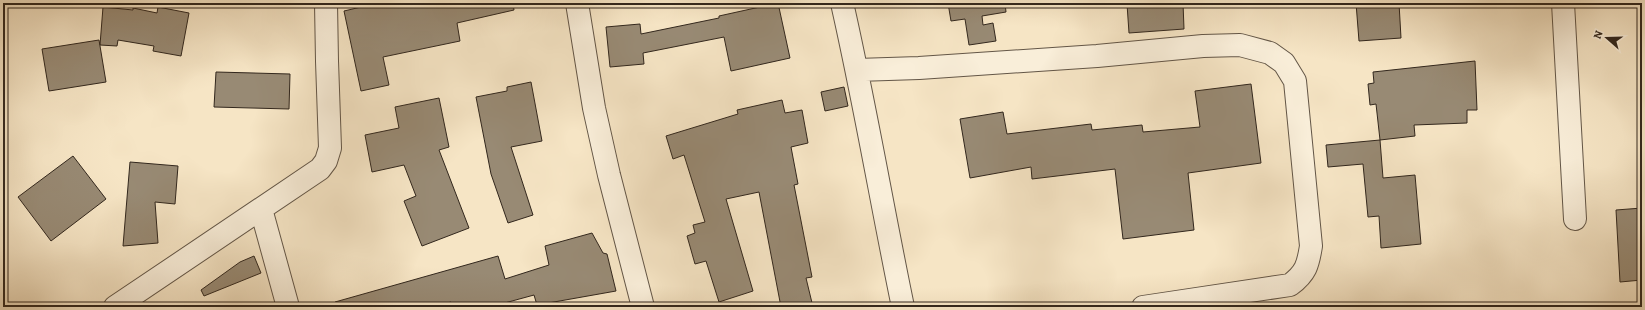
<svg xmlns="http://www.w3.org/2000/svg" width="1645" height="310" viewBox="0 0 1645 310" font-family="Alegreya,serif">
<rect width="100%" height="100%" fill="#f6e5c5"/>
<filter id="stains"><feTurbulence type="fractalNoise" baseFrequency=".005" numOctaves="4"/><feColorMatrix values="0 0 0 0 .2 0 0 0 0 .09 0 0 0 0 .02 0 0 0 .5 -.17"/></filter>
<radialGradient id="worn" r=".72"><stop offset=".6" stop-color="#630" stop-opacity="0"/><stop offset="1" stop-color="#630" stop-opacity=".3"/></radialGradient>
<!-- building -->
<path fill="#988a74" stroke="#32271d" d="M 378,3 L 513,3 L 514,10 L 457,23 L 460,41 L 383,57 L 389,85 L 361,91 L 344,11 Z
M 778,3 L 790,58 L 731,71 L 724,37 L 643,53 L 644,64 L 610,67 L 606,27 L 640,24 L 641,34 L 719,18 L 719,16 Z
M 948,3 L 1005,3 L 1006,12 L 982,16 L 983,25 L 993,23 L 996,41 L 969,45 L 965,19 L 951,21 Z
M 1149,3 L 1183,3 L 1184,29 L 1129,33 L 1127,4 Z
M 1356,3 L 1399,3 L 1401,38 L 1359,41 Z
M 103,7 L 133,10 L 133,8 L 157,13 L 158,7 L 189,13 L 181,56 L 153,51 L 154,46 L 118,40 L 117,46 L 100,45 Z
M 99,40 L 106,82 L 49,91 L 42,49 Z
M 1475,61 L 1477,110 L 1467,110 L 1467,123 L 1414,125 L 1415,136 L 1380,140 L 1376,104 L 1370,105 L 1368,84 L 1374,83 L 1373,72 Z
M 216,72 L 290,74 L 289,109 L 214,107 Z
M 531,82 L 542,141 L 511,147 L 533,215 L 508,223 L 491,174 L 476,97 L 507,91 L 507,87 Z
M 1251,84 L 1261,163 L 1188,173 L 1194,230 L 1123,239 L 1115,169 L 1032,179 L 1031,167 L 970,178 L 960,119 L 1003,112 L 1007,134 L 1091,124 L 1092,130 L 1142,125 L 1143,132 L 1200,127 L 1195,91 Z
M 844,87 L 848,106 L 825,111 L 821,92 Z
M 439,98 L 449,147 L 439,150 L 469,228 L 422,246 L 404,201 L 416,196 L 404,165 L 372,172 L 365,135 L 399,128 L 395,107 Z
M 782,100 L 785,113 L 802,110 L 808,143 L 791,147 L 798,184 L 794,185 L 812,277 L 806,278 L 813,307 L 781,307 L 759,192 L 726,199 L 753,291 L 719,302 L 706,261 L 695,264 L 687,236 L 695,233 L 693,225 L 705,222 L 684,155 L 673,159 L 666,136 L 738,114 L 737,110 Z
M 1380,140 L 1383,178 L 1415,175 L 1421,244 L 1381,248 L 1379,216 L 1368,217 L 1363,164 L 1328,167 L 1326,145 Z
M 73,156 L 106,199 L 51,241 L 18,197 Z
M 130,162 L 178,166 L 175,204 L 155,202 L 158,243 L 123,246 Z
M 1642,208 L 1642,280 L 1620,282 L 1616,210 Z
M 592,233 L 603,253 L 607,254 L 616,291 L 537,305 L 534,295 L 490,307 L 452,307 L 451,302 L 430,307 L 336,307 L 335,302 L 498,256 L 505,279 L 549,265 L 545,246 Z
M 254,256 L 261,273 L 204,296 L 201,290 L 240,262 Z"/>
<g fill="none" stroke-linecap="round" stroke-linejoin="round">
<!-- street casing -->
<g stroke="#635647" stroke-width="24">
<path id="street" d="M 577,3 L 594,108 L 609,175 L 643,307
M 842,3 C 865,104 882,206 903,307
M 1563,3 L 1575,219
M 857,70 L 919,68 L 1097,56 L 1203,46 L 1240,45 L 1270,53 L 1284,63 L 1295,81 L 1311,246 C 1308,265 1306,273 1290,285 L 1143,307
M 261,209 L 288,307
M 115,307 L 320,169 L 326,161 L 330,148 L 327,61 L 326,3"/>
</g>
<!-- street -->
<use href="#street" stroke="#f9eed9" stroke-width="22"/>
</g>
<!-- margin -->
<rect width="1645" height="310" fill="none" stroke="#f6e5c5" stroke-width="16"/>
<rect x="4" y="4" width="1637" height="302" fill="none" stroke="#32271d" stroke-width="2"/>
<rect x="8" y="8" width="1629" height="294" fill="none" stroke="#32271d"/>
<!-- north arrow -->
<g transform="translate(1607 38) rotate(290)" stroke="#f9eed9" stroke-width="3" paint-order="stroke">
<path d="M0-3L7 15L0 10L-7 15Z" fill="#32271d"/>
<text y="-6" font-size="11" font-weight="bold" text-anchor="middle" fill="#32271d">N</text>
</g>
<rect width="100%" height="100%" filter="url(#stains)"/>
<rect width="100%" height="100%" fill="url(#worn)"/>
</svg>
